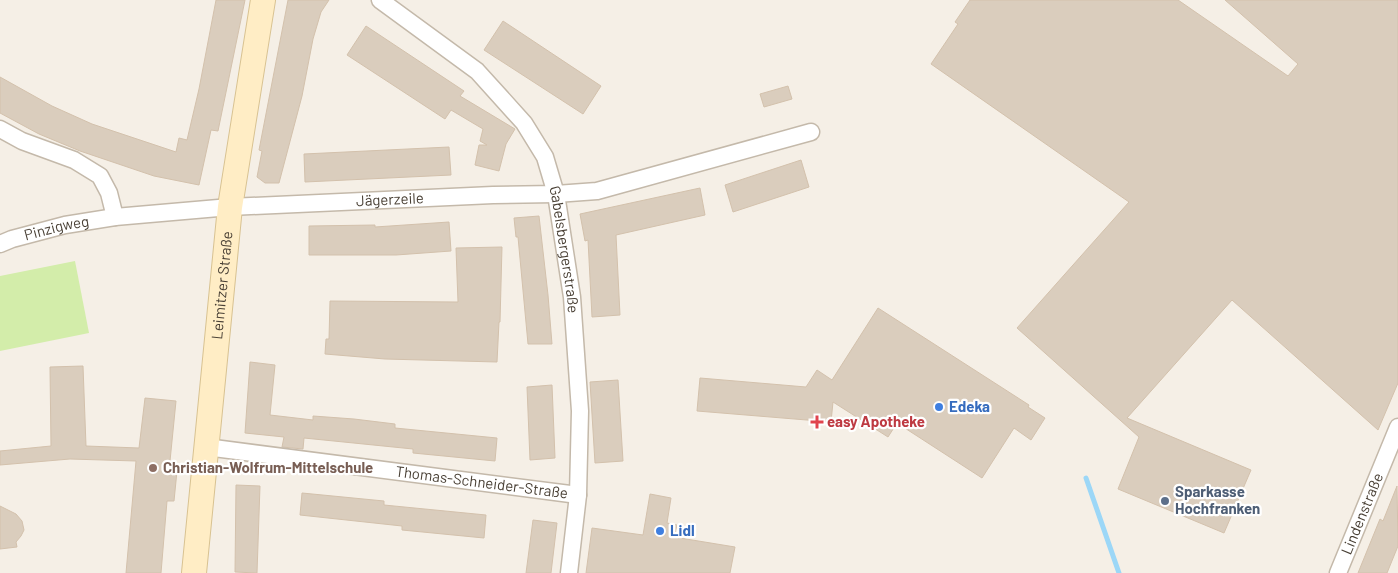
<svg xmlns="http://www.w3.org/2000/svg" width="1398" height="573" viewBox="0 0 1398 573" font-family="Barlow,sans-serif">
<rect width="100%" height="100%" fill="#f5efe6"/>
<!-- green -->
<path fill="#d3edaa" d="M 75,261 L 89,333 L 0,351 L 0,276 Z"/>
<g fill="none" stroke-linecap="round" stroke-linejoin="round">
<!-- stream -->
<path stroke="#9cd7f7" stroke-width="5" d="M 1086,478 L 1119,573"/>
</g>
<!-- building -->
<path fill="#dacdbd" stroke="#d3c1ac" d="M 216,0 L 245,0 L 218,131 L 211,130 L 199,185 L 154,176 L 80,151 L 39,134 L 0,113 L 0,77 L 52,106 L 92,124 L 176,152 L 179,138 L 187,140 L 199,89 Z
M 288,0 L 329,0 L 321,12 L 313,39 L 302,96 L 279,183 L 265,183 L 257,177 L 262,151 L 259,150 Z
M 970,0 L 1178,0 L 1288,76 L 1298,64 L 1225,0 L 1398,0 L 1398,383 L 1378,430 L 1232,300 L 1127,418 L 1251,470 L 1224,533 L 1118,489 L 1139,437 L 1017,328 L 1129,202 L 931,64 L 958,24 L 955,22 Z
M 503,21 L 601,86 L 583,114 L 484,50 Z
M 366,26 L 464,91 L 460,96 L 515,129 L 506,144 L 499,171 L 475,165 L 479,145 L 487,145 L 480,141 L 483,129 L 451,110 L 445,119 L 347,55 Z
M 788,86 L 792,99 L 764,107 L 760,94 Z
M 449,147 L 451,175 L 305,182 L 304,154 Z
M 801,160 L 809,187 L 733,212 L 725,185 Z
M 700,188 L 705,215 L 616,235 L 620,315 L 592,317 L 588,240 L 585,241 L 580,214 Z
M 539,216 L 548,295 L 552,344 L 528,344 L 518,237 L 516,237 L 514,218 Z
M 449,222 L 451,251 L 396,255 L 309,255 L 309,226 L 375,225 L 375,227 Z
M 502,247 L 500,322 L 499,322 L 497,362 L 385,359 L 325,354 L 326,339 L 329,339 L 330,301 L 458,302 L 456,248 Z
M 878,308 L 1029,405 L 1028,407 L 1045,418 L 1031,440 L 1014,428 L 982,478 L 897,423 L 888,437 L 833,402 L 831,422 L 697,411 L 700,378 L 806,387 L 817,370 L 832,380 Z
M 250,362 L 275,365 L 270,415 L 313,420 L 313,416 L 354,419 L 395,424 L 395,428 L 497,438 L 495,461 L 413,453 L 413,449 L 304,438 L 303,449 L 282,447 L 284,437 L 245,433 Z
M 83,366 L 86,446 L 139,448 L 145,398 L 176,401 L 169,471 L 177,471 L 174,501 L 167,501 L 161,573 L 126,573 L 136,461 L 70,459 L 0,465 L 0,451 L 51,446 L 50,367 Z
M 618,380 L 623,461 L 595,463 L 590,382 Z
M 552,385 L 555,458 L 530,460 L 527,387 Z
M 236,485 L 260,486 L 257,573 L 235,572 Z
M 1397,486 L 1398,546 L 1387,573 L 1358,573 L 1380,519 L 1383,521 Z
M 302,493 L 384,501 L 384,505 L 486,515 L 484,538 L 402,530 L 402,526 L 300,515 Z
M 650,494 L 671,498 L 667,523 L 677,525 L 674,537 L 735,547 L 730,573 L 586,573 L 592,528 L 643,535 Z
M 0,506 L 16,514 L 22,521 L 24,530 L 21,536 L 16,542 L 17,547 L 0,549 Z
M 533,520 L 557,523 L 551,573 L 526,573 Z"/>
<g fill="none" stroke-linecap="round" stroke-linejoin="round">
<!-- street casing -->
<g stroke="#c4b9aa" stroke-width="19">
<g id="street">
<path id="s1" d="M 380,0 L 477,71 L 524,123 L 545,157 L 556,194 L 572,297 L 580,411 L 578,495 L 569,573"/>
<path d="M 0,129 L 22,141 L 74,160 L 100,176 L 109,193 L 115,217"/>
<path id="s2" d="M 0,244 L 12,239 L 65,225 L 115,217 L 230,207 L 493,195 L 556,194 L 597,191 L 811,132"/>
<path id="s3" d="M 206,447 L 578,495"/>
<path id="s4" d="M 1338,573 L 1398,427"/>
</g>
</g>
<!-- secondary casing -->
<g stroke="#d8c291" stroke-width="26">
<g id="secondary">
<path id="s5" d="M 194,573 L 230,207 L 263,0"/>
</g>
</g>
<!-- street -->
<use href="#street" stroke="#fff" stroke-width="16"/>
<!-- secondary -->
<use href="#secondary" stroke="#ffedc5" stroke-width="24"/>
</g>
<!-- markers -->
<g fill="#3f7fe0" stroke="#fff" stroke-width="2">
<circle cx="939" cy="407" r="5"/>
<circle cx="660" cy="531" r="5"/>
</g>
<path fill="#e0444e" stroke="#fff" stroke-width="2" d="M814.5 414.5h5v5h5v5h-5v5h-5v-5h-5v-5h5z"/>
<circle fill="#8d6e63" stroke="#fff" stroke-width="2" cx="153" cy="468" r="5"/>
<circle fill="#5c6f8a" stroke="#fff" stroke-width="2" cx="1165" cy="501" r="5"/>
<g text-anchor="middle" stroke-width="4.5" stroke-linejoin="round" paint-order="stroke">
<!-- street labels -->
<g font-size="15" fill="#483f34" stroke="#fff">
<text dy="5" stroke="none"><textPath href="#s2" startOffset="394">Jägerzeile</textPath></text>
<text dy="5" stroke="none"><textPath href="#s2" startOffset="59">Pinzigweg</textPath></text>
<text dy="5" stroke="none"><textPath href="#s1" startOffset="325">Gabelsbergerstraße</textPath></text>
<text dy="5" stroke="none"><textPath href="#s5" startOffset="289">Leimitzer Straße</textPath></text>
<text dy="5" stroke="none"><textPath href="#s3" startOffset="278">Thomas-Schneider-Straße</textPath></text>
<text dy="5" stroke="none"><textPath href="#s4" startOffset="64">Lindenstraße</textPath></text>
</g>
<!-- shop labels -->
<g font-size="15" font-weight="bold" fill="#366cbe" stroke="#fff" text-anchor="start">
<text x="949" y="412">Edeka</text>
<text x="670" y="536">Lidl</text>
</g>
<!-- health labels -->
<g font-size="15" font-weight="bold" fill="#be3a42" stroke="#fff" text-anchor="start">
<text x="827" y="427">easy Apotheke</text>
</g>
<!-- education labels -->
<g font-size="15" font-weight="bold" fill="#785e54" stroke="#fff" text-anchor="start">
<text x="163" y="473">Christian-Wolfrum-Mittelschule</text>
</g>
<!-- service labels -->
<g font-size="15" font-weight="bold" fill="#4e5e75" stroke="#fff" text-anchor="start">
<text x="1175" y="497">Sparkasse<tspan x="1175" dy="17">Hochfranken</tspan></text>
</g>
</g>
</svg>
